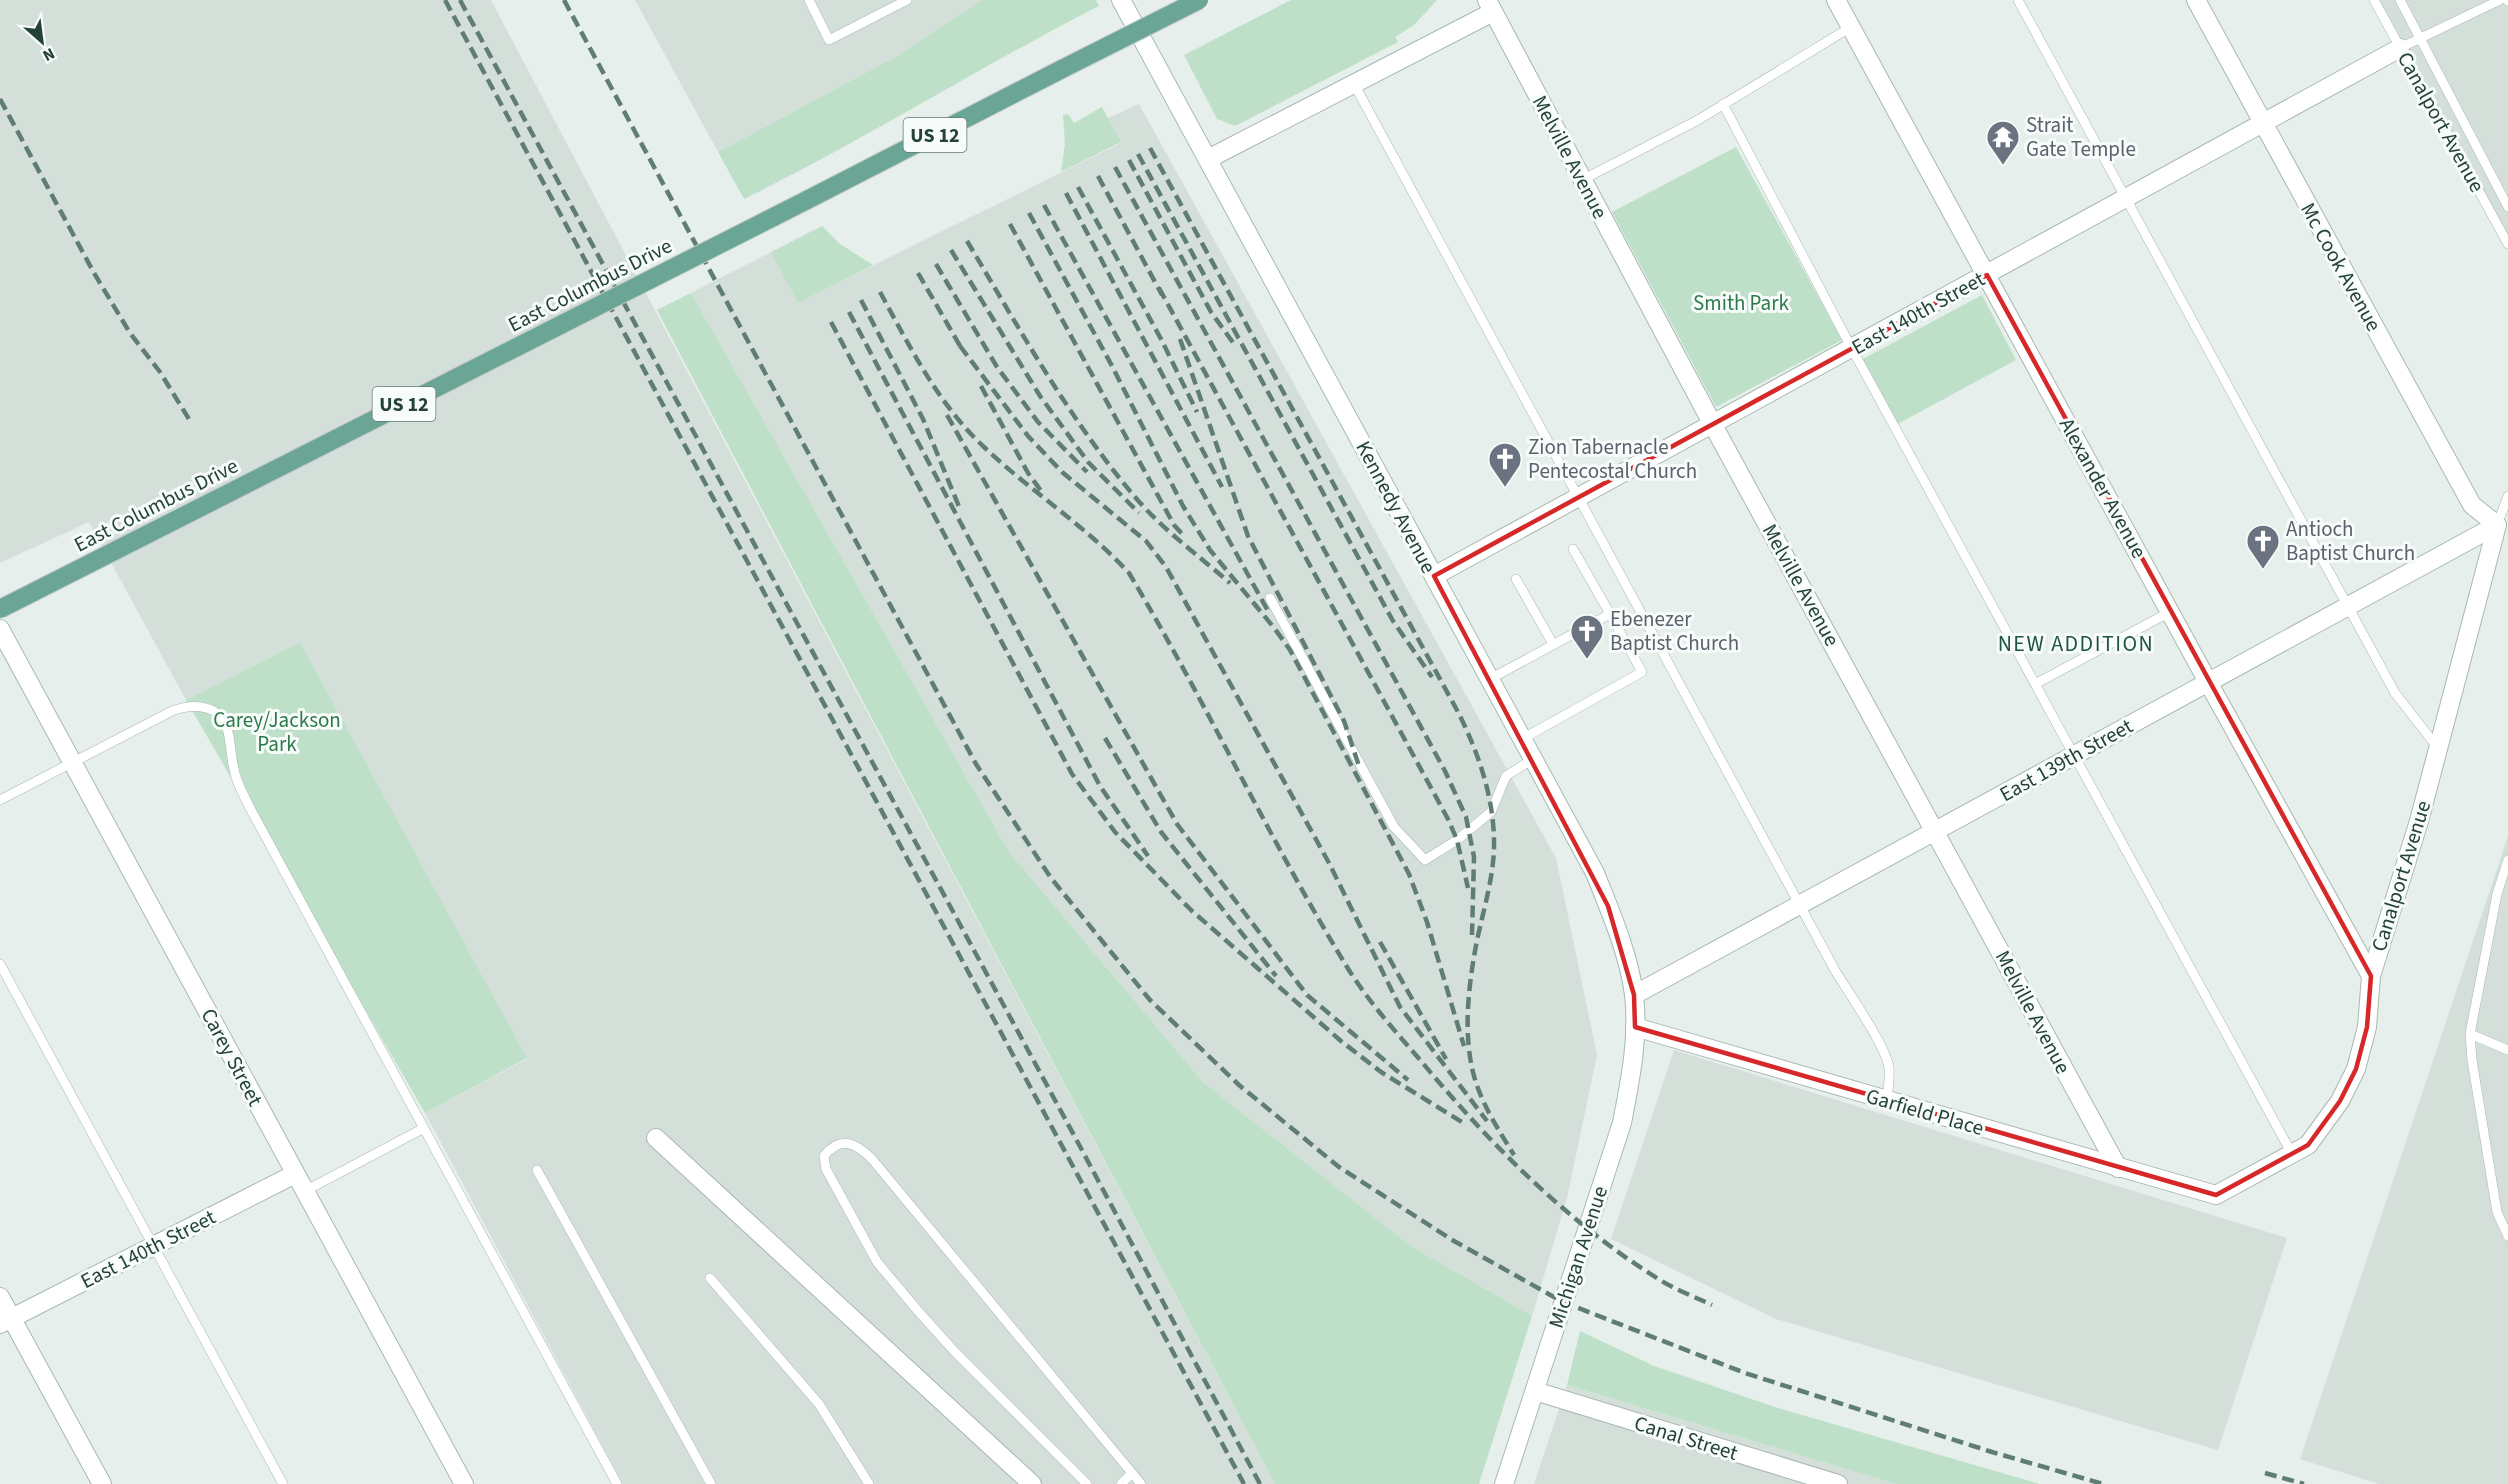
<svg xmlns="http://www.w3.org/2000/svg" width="2508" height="1484" viewBox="0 0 2508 1484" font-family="'Source Sans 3',sans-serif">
<rect width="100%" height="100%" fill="#e6efeb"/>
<!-- built -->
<path fill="#d4dfda" d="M 0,0 L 491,0 L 1275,1484 L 623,1484 L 425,1113 L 527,1059 L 300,642 L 186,700 L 89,522 L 0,563 Z
M 635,0 L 982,0 L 895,57 L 718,152 Z
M 2374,0 L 2508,0 L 2508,244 Z
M 1139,104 L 1556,858 L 1597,1055 L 1567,1198 L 1532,1316 L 1411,1246 L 1203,1082 L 1009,852 L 691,293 L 771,252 L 799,302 L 1121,143 L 1108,118 Z
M 2508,836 L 2508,1484 L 2379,1484 L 2300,1459 Z
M 1674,1050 L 2287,1238 L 2218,1450 L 1776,1319 L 1611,1239 Z
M 1567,1385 L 1896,1484 L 1534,1484 Z"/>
<!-- green -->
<path fill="#bfe0c8" d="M 982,0 L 1096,0 L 1099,6 C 979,67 865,140 744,199 L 718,152 L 895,57 Z
M 1291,0 L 1437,0 L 1414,25 L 1395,37 L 1398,42 L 1235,126 L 1217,119 L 1184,55 Z
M 1102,107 L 1121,142 L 1061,172 L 1065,144 L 1063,115 L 1068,114 L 1074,123 Z
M 1736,147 L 1842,340 L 1716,407 L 1612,212 Z
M 822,226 L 840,244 L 873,265 L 798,303 L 771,252 Z
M 691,293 L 1009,852 L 1203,1082 L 1411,1246 L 1532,1316 L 1479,1484 L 1275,1484 L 657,310 Z
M 1982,295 L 2016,360 L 1894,426 L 1859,361 Z
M 300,642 L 527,1058 L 425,1113 L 186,700 Z
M 1580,1331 L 1654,1366 L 1778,1408 L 2040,1484 L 1896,1484 L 1567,1385 Z"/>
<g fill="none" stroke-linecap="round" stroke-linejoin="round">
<!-- service casing -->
<g stroke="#a8b8b2" stroke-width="10">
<path id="service" d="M 809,0 L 829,40 L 907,0
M 2018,0 L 2395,693 L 2438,748
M 2374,0 L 2508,244
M 2400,0 L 2508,207
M 2507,0 L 2508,1
M 2400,48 L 2500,0
M 1354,84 L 1836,972 C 1849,993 1885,1045 1889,1067 C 1890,1077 1888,1090 1887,1100
M 1723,104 L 1852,349 L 2292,1154
M 1582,180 L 1698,120 L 1851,27
M 2497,525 L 2508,496
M 1516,579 L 1553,644
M 1270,598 L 1394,827 L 1425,860 L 1457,840 L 1491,812 L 1506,776 L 1533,759
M 1490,679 L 1610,614 L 1573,549
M 2035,684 L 2170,612
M 1522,739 L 1642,672 L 1610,614
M 0,800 L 172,711 C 194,703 222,704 228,732 C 231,744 231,757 234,769 C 236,783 244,795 250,808 L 617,1484
M 2508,860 L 2497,894 L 2470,1034 L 2472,1060 L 2497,1212 L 2508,1236
M 0,964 L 283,1484
M 2470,1034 L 2508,1050
M 537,1170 L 711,1484
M 305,1191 L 424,1128
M 710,1278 L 819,1404 L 869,1484
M 1132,1473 L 1141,1484
M 1087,1484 L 956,1353 L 918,1311 L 877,1262 L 826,1169 L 824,1156 C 841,1135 856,1143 872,1159 L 1132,1473 L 1121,1484"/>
</g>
<!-- minor casing -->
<g stroke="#a8b8b2" stroke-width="20">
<path id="minor" d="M 1487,0 L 1713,425 L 2118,1168
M 1836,0 L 2208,682 L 2371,976
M 2196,0 L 2472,505 L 2497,525
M 1208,159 L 1493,12
M 1434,576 L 2400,48
M 0,629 L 464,1484
M 1634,995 L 2497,525
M 1635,1027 L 2216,1195 L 2308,1145 L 2340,1101 L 2356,1069 L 2367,1027 L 2371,976 L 2419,821 L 2497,525
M 656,1138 L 1032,1484
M 0,1297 L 102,1484
M 0,1324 L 295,1174
M 1535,1391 L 1838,1484"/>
</g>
<!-- secondary casing -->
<g stroke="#a4bbb3" stroke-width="20">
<path id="secondary" d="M 1121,0 L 1595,873 C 1610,911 1629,954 1634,995 C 1639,1039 1630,1081 1622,1123 L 1504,1484"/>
</g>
<!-- primary casing -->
<g stroke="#c2cac8" stroke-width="20">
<path id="primary" d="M 807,200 L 1062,69"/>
</g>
<!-- service -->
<use href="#service" stroke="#fff" stroke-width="9"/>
<!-- minor -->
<use href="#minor" stroke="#fff" stroke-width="18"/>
<!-- secondary -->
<use href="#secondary" stroke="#fff" stroke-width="18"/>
<!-- primary -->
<use href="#primary" stroke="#6aa596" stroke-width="18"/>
<!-- rail -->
<path stroke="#5f7d75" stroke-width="4.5" stroke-dasharray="12 6" stroke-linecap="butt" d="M 445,0 L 1244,1484
M 460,0 L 1076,1139 L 1260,1484
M 564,0 L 976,764 L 1051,878 L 1150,1000 L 1239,1085 L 1339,1167 L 1454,1241 L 1563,1302 L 1745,1373 L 1992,1452 L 2103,1484
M 0,99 L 94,273 L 130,333 L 160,372 L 192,424
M 1150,148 L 1458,712 C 1479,754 1495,800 1494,848 C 1493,883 1481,917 1475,951 C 1467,996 1462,1048 1479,1091 C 1488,1114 1501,1134 1514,1155
M 1138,154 L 1393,621 L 1432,677
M 1129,160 L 1211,312 L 1234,344
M 1115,167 L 1445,771 L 1466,817 L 1474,857 L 1472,935
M 1098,176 L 1162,295
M 1078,187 L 1161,339 L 1197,412
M 1066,193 L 1222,487
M 1044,205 L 1268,611
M 1029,213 L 1112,366 L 1183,506 L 1210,550 L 1275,629 L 1290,650 L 1409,874 L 1427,922 L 1464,1046
M 1010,224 L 1174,525 L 1183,535
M 967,241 C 1019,328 1069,419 1135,497 C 1163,530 1198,555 1230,583
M 951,250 L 1040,396 L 1088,462 L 1139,513
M 936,264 L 997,367 L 1038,422 L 1087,472
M 918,273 L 963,351
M 1159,288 L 1448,819 L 1457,840 L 1468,888
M 880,292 C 910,347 938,404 984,447 C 1030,491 1086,526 1129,573 C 1206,702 1269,839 1347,967 C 1368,1001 1395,1031 1421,1061 C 1490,1144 1568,1223 1660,1280 C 1676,1290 1695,1297 1712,1305
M 861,300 L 923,419 L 960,509
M 849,312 L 1100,786 L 1148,856
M 831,322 L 1072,774 L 1115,832 L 1191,910 L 1341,1041 L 1381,1072 L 1465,1124
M 1180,339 L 1248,536 L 1344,721 L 1360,769
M 960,346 L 1028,436 L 1062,472 L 1146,541 L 1166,567 L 1329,863 L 1400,1007 L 1487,1121
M 981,386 L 1028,473 L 1042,492
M 947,415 L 1177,824 L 1307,995 L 1408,1080
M 1105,738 L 1161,832 L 1276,976
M 1380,942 L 1446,1059
M 2265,1473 L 2304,1484"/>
<!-- primary-bridge casing -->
<g stroke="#c2cac8" stroke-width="20" stroke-linecap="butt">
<path id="primary-bridge" d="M 1062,69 L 1199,0
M 0,609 L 807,200"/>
</g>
<!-- primary-bridge -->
<use href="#primary-bridge" stroke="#6aa596" stroke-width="18"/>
</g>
<!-- marked area -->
<path fill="none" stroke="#d62828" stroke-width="4.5" stroke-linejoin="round" d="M 1987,275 L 2371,976 L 2367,1027 L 2356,1069 L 2340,1101 L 2308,1145 L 2216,1195 L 1635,1027 L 1634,995 L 1608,906 L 1434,576 Z"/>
<!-- icons -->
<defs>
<g id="temple-pin" transform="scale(1.725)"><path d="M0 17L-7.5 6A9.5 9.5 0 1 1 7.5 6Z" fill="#6b7280" stroke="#f7fbf9"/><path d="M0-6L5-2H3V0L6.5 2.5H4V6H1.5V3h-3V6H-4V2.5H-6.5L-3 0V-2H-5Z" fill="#fff"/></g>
<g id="church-pin" transform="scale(1.725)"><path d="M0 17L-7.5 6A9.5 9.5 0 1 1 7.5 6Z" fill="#6b7280" stroke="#f7fbf9"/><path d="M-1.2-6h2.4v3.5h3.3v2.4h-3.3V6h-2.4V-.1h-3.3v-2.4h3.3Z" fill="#fff"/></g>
</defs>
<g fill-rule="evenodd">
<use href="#temple-pin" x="2003" y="137"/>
<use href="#church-pin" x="1505" y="459"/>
<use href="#church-pin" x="2263" y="541"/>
<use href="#church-pin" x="1587" y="631"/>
</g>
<g text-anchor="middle" stroke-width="6" stroke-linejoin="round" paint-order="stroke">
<!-- shield labels -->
<g fill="#f7fbf9" stroke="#637a73" stroke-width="1.5">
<rect x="903.5" y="118" width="63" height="34" rx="4.5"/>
<rect x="372.5" y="387" width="63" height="34" rx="4.5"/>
</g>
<g font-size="20" font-weight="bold" fill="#24423a">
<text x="935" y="142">US 12</text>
<text x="404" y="411">US 12</text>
</g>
<!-- street labels -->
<g font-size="21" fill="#24423a" stroke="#f7fbf9">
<text transform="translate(2441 122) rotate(61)" y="7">Canalport Avenue</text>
<text transform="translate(1570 157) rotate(62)" y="7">Melville Avenue</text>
<text transform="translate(2341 267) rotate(61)" y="7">Mc Cook Avenue</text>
<text transform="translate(590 285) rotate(-27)" y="7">East Columbus Drive</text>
<text transform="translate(1918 313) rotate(-29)" y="7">East 140th Street</text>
<text transform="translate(2103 488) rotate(61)" y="7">Alexander Avenue</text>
<text transform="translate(156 505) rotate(-27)" y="7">East Columbus Drive</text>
<text transform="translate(1396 507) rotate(62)" y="7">Kennedy Avenue</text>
<text transform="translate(1801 585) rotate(61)" y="7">Melville Avenue</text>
<text transform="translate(2066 760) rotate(-29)" y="7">East 139th Street</text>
<text transform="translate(2401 876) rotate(-73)" y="7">Canalport Avenue</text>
<text transform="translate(2033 1012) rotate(62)" y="7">Melville Avenue</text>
<text transform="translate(232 1057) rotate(62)" y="7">Carey Street</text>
<text transform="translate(1925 1112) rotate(16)" y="7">Garfield Place</text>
<text transform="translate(148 1249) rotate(-27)" y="7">East 140th Street</text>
<text transform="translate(1578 1257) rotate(-72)" y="7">Michigan Avenue</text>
<text transform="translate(1686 1438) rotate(17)" y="7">Canal Street</text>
</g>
<!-- worship labels -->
<g font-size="21" fill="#5b616d" stroke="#f7fbf9" text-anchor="start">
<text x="2026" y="132">Strait<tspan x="2026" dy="24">Gate Temple</tspan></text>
<text x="1528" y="454">Zion Tabernacle<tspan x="1528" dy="24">Pentecostal Church</tspan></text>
<text x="2286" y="536">Antioch<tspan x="2286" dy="24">Baptist Church</tspan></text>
<text x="1610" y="626">Ebenezer<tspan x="1610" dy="24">Baptist Church</tspan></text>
</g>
<!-- park labels -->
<g font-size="21" fill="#2d7a4b" stroke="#f7fbf9">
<text x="1741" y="310">Smith Park</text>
<text x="277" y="727">Carey/Jackson<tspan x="277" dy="24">Park</tspan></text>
</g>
<!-- neighbourhood labels -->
<g font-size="22" letter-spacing="1.5" fill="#1f5548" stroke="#f7fbf9">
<text x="2076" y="651">NEW ADDITION</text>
</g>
</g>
<!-- north arrow -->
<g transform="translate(42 42) rotate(152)" stroke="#f7fbf9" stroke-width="4.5" paint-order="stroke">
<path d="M0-4.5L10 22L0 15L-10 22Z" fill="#24423a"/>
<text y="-9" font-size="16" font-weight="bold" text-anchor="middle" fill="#24423a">N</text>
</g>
</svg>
